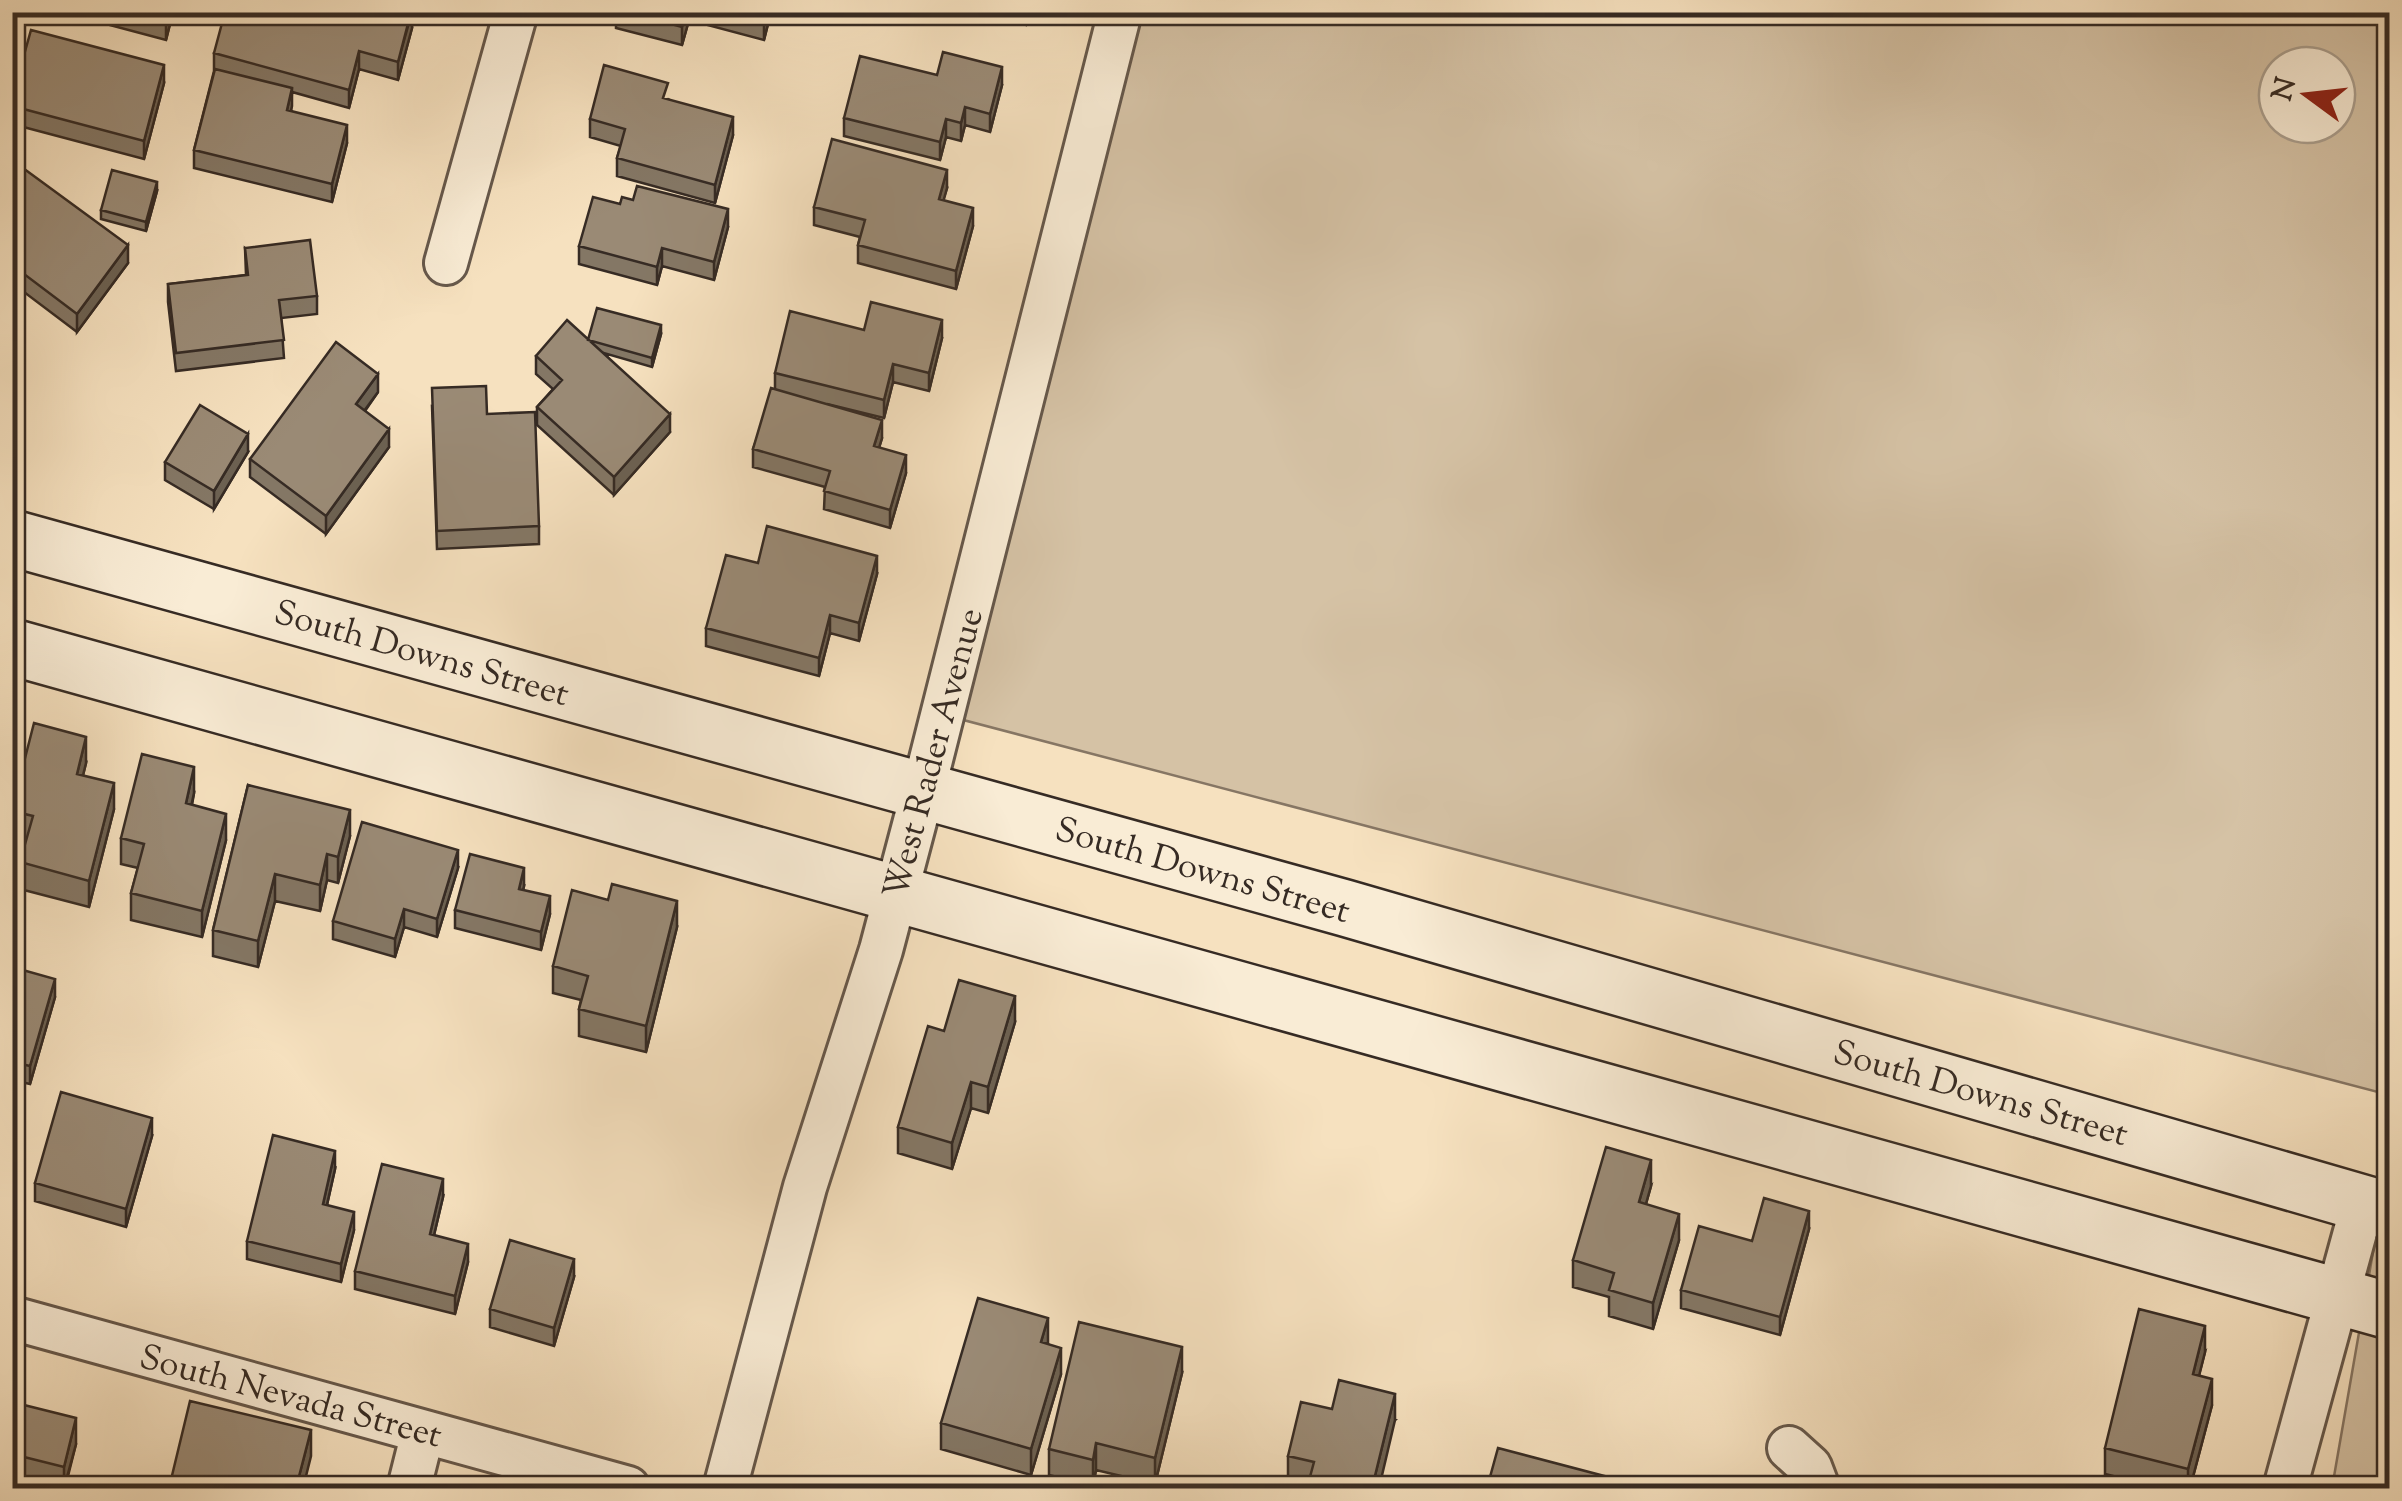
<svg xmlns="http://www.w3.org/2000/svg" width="2402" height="1501" viewBox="0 0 2402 1501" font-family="'Sorts Mill Goudy',serif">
<rect width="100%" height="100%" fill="#f6e1bf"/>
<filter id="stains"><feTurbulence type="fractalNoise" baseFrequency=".002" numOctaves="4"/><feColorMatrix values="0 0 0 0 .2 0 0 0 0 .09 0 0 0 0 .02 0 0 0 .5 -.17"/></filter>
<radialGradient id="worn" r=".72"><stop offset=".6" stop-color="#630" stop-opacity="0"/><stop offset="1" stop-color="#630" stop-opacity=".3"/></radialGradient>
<!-- green -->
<path fill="#d5c2a5" stroke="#867664" stroke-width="2.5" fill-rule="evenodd" d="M 1137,13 L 2389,13 L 2389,1095 L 952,717 ZM 2277,65 L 2337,65 L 2337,125 L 2277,125 Z
M 2389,1160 L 2389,1488 L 2332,1488 Z"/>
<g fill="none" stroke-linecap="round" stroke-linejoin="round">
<!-- street casing -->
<g stroke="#66584b" stroke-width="48">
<path id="street" d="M 446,263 L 516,12
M 12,1318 L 628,1488
M 1789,1448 L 1810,1467 L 1818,1488
M 409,1488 L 423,1432
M 725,1488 L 805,1187 L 881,950 L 923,791 L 1120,12
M 2285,1488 L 2363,1203"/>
</g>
<!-- secondary casing -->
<g stroke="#362b24" stroke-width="60">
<path id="secondary" d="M 12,538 L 1345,908 L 2390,1211
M 12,647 L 2390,1311"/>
</g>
<!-- street -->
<use href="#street" stroke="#f9ecd5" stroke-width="42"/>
<!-- secondary -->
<use href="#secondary" stroke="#f9ecd5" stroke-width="55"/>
</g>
<!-- wall -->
<path fill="#847765" stroke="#362b24" stroke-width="2.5" d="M 61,12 L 173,12 L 166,40 Z
M 616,12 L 771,12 L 764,40 L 689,20 L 682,45 L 616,28 Z
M 978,12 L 1029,12 L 1026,25 Z
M 412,28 L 398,80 L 359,69 L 349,108 L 292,92 L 291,111 L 347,143 L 332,202 L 194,168 L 194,150 L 214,71 L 214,53 Z
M 937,75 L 1002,85 L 990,132 L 965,125 L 961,141 L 946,137 L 940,160 L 844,136 L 844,118 Z
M 164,83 L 144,159 L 12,124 L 12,98 Z
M 668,99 L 733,135 L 715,203 L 617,176 L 617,158 L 621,146 L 590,137 L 590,119 Z
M 12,160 L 128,263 L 77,332 L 12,283 Z
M 947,188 L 943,200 L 973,226 L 956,289 L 858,263 L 858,245 L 860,237 L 814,225 L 814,207 Z
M 157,191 L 146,231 L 101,219 L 101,210 Z
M 620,204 L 728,227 L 714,280 L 662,266 L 657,285 L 579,264 L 579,246 Z
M 245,248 L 317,296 L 317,314 L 281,318 L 284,358 L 176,371 L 168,302 L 168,284 L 246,275 Z
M 864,330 L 942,338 L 929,391 L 893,382 L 884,418 L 827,404 L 882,438 L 879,448 L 906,473 L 890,528 L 824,509 L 825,487 L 753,467 L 753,449 L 775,389 L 775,373 Z
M 661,334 L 652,367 L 604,353 L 670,432 L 614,495 L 537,425 L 537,407 L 553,389 L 536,374 L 536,356 L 588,340 Z
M 378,392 L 365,411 L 389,447 L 326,534 L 250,477 L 250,459 Z
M 432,406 L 487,414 L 539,526 L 539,544 L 437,549 Z
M 248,452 L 214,509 L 165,480 L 165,462 Z
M 877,574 L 859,641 L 830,633 L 819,676 L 706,646 L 706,628 Z
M 86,763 L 83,775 L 114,809 L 89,907 L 20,889 L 20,862 L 26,840 L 12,837 L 12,809 Z
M 248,785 L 350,836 L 338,883 L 327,880 L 320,911 L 275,901 L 258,967 L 213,956 L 213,930 Z
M 194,793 L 192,805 L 226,840 L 202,937 L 131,920 L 131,893 L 138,868 L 121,864 L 121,838 Z
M 458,868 L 437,937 L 404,927 L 395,957 L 333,939 L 333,921 Z
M 524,886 L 523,890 L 550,914 L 541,950 L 455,928 L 455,910 Z
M 677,927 L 646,1052 L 579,1036 L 579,1009 L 581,1000 L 553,993 L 553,966 Z
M 12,967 L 55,997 L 30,1084 L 12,1080 Z
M 1015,1022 L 988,1113 L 971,1108 L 952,1169 L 898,1153 L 898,1127 L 944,1031 Z
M 152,1136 L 126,1227 L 35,1201 L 35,1183 Z
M 335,1169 L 327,1205 L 354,1230 L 341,1282 L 247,1259 L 247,1241 Z
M 1651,1186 L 1646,1204 L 1679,1240 L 1653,1329 L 1609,1316 L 1609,1297 L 1573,1287 L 1573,1260 Z
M 443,1197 L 434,1235 L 468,1262 L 455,1314 L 355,1289 L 355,1271 Z
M 1809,1229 L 1780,1335 L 1681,1308 L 1681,1290 L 1752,1241 Z
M 574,1277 L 554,1346 L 490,1327 L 490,1309 Z
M 1048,1344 L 1061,1374 L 1031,1475 L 941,1449 L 941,1423 Z
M 2205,1352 L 2199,1375 L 2212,1405 L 2190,1488 L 2162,1488 L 2105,1474 L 2105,1448 Z
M 1182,1373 L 1155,1484 L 1096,1470 L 1093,1486 L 1049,1475 L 1049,1449 Z
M 12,1402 L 76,1444 L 65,1488 L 46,1488 L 12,1480 Z
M 1332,1409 L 1395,1420 L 1308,1486 L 1288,1482 L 1288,1456 Z"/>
<!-- shaded-wall -->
<path fill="#6c6152" stroke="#362b24" stroke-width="2.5" d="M 168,12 L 173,12 L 166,40 L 166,22 Z
M 412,12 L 412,28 L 398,80 L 398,62 Z
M 686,12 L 689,12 L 689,20 L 682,45 L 682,27 Z
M 766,12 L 771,12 L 764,40 L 764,22 Z
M 359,51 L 359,69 L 349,108 L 349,90 Z
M 164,65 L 164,83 L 144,159 L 144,141 Z
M 1002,67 L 1002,85 L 990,132 L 990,114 Z
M 292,88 L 292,106 L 287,128 L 287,110 Z
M 965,107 L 965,125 L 961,141 L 961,123 Z
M 733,117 L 733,135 L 715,203 L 715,185 Z
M 946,119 L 946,137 L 940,160 L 940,142 Z
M 347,125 L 347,143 L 332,202 L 332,184 Z
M 947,170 L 947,188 L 939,217 L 939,199 Z
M 157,182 L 157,191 L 146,231 L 146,222 Z
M 973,208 L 973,226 L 956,289 L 956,271 Z
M 728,209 L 728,227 L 714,280 L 714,262 Z
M 128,245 L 128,263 L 77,332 L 77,314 Z
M 662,248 L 662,266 L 657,285 L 657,267 Z
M 942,320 L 942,338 L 929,391 L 929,373 Z
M 661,325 L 661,334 L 652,367 L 652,358 Z
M 893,364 L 893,382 L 884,418 L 884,400 Z
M 378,374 L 378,392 L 356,422 L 356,404 Z
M 670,414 L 670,432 L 614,495 L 614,477 Z
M 882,420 L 882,438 L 874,464 L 874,446 Z
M 389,429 L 389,447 L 326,534 L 326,516 Z
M 248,434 L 248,452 L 214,509 L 214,491 Z
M 906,455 L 906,473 L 890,528 L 890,510 Z
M 877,556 L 877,574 L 859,641 L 859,623 Z
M 830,615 L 830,633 L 819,676 L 819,658 Z
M 86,737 L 86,763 L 77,800 L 77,774 Z
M 194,767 L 194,793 L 186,830 L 186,803 Z
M 114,783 L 114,809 L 89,907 L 89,881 Z
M 350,810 L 350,836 L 338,883 L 338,857 Z
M 226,814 L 226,840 L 202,937 L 202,911 Z
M 458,850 L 458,868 L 437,937 L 437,919 Z
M 327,854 L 327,880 L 320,911 L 320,885 Z
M 524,868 L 524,886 L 519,907 L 519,889 Z
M 275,874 L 275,901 L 258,967 L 258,941 Z
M 550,896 L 550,914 L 541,950 L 541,932 Z
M 677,901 L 677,927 L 646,1052 L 646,1026 Z
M 404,909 L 404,927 L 395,957 L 395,939 Z
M 55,979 L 55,997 L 30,1084 L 30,1066 Z
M 1015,996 L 1015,1022 L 988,1113 L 988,1087 Z
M 971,1082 L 971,1108 L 952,1169 L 952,1143 Z
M 152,1118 L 152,1136 L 126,1227 L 126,1209 Z
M 335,1151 L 335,1169 L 323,1222 L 323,1204 Z
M 1651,1160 L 1651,1186 L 1639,1228 L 1639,1202 Z
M 443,1179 L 443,1197 L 430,1252 L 430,1234 Z
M 1809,1211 L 1809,1229 L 1780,1335 L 1780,1317 Z
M 354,1212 L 354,1230 L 341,1282 L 341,1264 Z
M 1679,1214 L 1679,1240 L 1653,1329 L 1653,1303 Z
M 468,1244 L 468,1262 L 455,1314 L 455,1296 Z
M 574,1259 L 574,1277 L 554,1346 L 554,1328 Z
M 1048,1318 L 1048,1344 L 1041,1342 Z
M 2205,1326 L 2205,1352 L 2193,1400 L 2193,1374 Z
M 1182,1347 L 1182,1373 L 1155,1484 L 1155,1458 Z
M 1061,1348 L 1061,1374 L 1031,1475 L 1031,1449 Z
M 2212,1379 L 2212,1405 L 2190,1488 L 2188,1488 L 2188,1469 Z
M 1395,1394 L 1395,1420 L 1379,1488 L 1372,1488 Z
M 76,1418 L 76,1444 L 64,1488 L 64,1467 Z
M 311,1430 L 311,1456 L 303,1488 L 296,1488 Z
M 1096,1443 L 1096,1470 L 1093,1486 L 1093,1460 Z"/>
<!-- building -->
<path fill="#9a8a75" stroke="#362b24" stroke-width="2.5" d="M 128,12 L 168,12 L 166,22 Z
M 225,12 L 411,12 L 398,62 L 359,51 L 349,90 L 214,53 Z
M 627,12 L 686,12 L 682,27 Z
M 729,12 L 766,12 L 764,22 Z
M 31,30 L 164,65 L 144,141 L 12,106 L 12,98 Z
M 943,52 L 1002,67 L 990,114 L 965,107 L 961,123 L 946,119 L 940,142 L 844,118 L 860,56 L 937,75 Z
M 604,65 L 668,83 L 663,98 L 733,117 L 715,185 L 617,158 L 625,129 L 590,119 Z
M 215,69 L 292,88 L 287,110 L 347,125 L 332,184 L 194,150 Z
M 832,139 L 947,170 L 939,199 L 973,208 L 956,271 L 858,245 L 865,220 L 814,207 Z
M 12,160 L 128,245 L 77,314 L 12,265 Z
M 112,170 L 157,182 L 146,222 L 101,210 Z
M 637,186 L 728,209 L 714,262 L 662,248 L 657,267 L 579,246 L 593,197 L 620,204 L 622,197 L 633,200 Z
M 310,240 L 317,296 L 279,300 L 284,340 L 176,353 L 168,284 L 248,275 L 245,248 Z
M 871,302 L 942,320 L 929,373 L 893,364 L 884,400 L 775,373 L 790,311 L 864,330 Z
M 597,308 L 661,325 L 652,358 L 588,340 Z
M 567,320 L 670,414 L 614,477 L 537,407 L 562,380 L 536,356 Z
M 336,342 L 378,374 L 356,404 L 389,429 L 326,516 L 250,459 Z
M 486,386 L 487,414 L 535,412 L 539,526 L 437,531 L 432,388 Z
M 771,388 L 882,420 L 874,446 L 906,455 L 890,510 L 824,491 L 830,471 L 753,449 Z
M 200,405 L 248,434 L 214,491 L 165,462 Z
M 767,526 L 877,556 L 859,623 L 830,615 L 819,658 L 706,628 L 726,555 L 758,563 Z
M 34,723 L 86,737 L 77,774 L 114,783 L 89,881 L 20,862 L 33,816 L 12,811 L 12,809 Z
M 142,754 L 194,767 L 186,803 L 226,814 L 202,911 L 131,893 L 144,844 L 121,838 Z
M 248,785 L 350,810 L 338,857 L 327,854 L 320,885 L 275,874 L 258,941 L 213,930 Z
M 362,822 L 458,850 L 437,919 L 404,909 L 395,939 L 333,921 Z
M 470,854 L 524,868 L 519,889 L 550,896 L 541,932 L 455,910 Z
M 612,884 L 677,901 L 646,1026 L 579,1009 L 588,976 L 553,966 L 572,890 L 608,900 Z
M 12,967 L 55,979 L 30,1066 L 12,1062 Z
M 959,980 L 1015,996 L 988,1087 L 971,1082 L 952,1143 L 898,1127 L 928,1026 L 944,1031 Z
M 61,1092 L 152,1118 L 126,1209 L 35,1183 Z
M 273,1135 L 335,1151 L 323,1204 L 354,1212 L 341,1264 L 247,1241 Z
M 1606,1147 L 1651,1160 L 1639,1202 L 1679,1214 L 1653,1303 L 1609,1290 L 1614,1273 L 1573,1260 Z
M 382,1164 L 443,1179 L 430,1234 L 468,1244 L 455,1296 L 355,1271 Z
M 1764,1198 L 1809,1211 L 1780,1317 L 1681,1290 L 1699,1226 L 1752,1241 Z
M 510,1240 L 574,1259 L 554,1328 L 490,1309 Z
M 978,1298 L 1048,1318 L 1041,1342 L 1061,1348 L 1031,1449 L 941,1423 Z
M 2139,1309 L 2205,1326 L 2193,1374 L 2212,1379 L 2188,1469 L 2105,1448 Z
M 1079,1322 L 1182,1347 L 1155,1458 L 1096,1443 L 1093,1460 L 1049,1449 Z
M 1339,1380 L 1395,1394 L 1372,1488 L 1307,1488 L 1314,1462 L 1288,1456 L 1301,1402 L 1332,1409 Z
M 190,1401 L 311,1430 L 296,1488 L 169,1488 Z
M 12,1402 L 76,1418 L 64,1467 L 12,1454 Z
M 1498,1448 L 1608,1477 L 1605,1488 L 1487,1488 Z"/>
<g text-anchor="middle" stroke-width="8" stroke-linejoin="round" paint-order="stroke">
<!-- street labels -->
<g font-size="35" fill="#362b24" stroke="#f9ecd5">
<text transform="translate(422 652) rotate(16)" y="12">South Downs Street</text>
<text transform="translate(932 753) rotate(-75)" y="12">West Rader Avenue</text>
<text transform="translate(1203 869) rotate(16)" y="12">South Downs Street</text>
<text transform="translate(1981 1092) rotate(16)" y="12">South Downs Street</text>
<text transform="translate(291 1395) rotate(15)" y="12">South Nevada Street</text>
</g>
</g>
<!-- margin -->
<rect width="2402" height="1501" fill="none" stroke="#f6e1bf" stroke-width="50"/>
<rect x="15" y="15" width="2372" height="1471" fill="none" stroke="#362b24" stroke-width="5"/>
<rect x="25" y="25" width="2352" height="1451" fill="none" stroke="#362b24" stroke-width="2.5"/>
<!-- north arrow -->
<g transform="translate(2307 95) rotate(285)"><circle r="48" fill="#f9ecd5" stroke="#ab9f8e" stroke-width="2.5"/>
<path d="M0-8L18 38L0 25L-18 38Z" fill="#8f2418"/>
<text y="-15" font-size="28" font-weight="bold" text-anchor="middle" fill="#362b24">N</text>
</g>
<rect width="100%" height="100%" filter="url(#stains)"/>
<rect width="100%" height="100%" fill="url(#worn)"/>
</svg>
